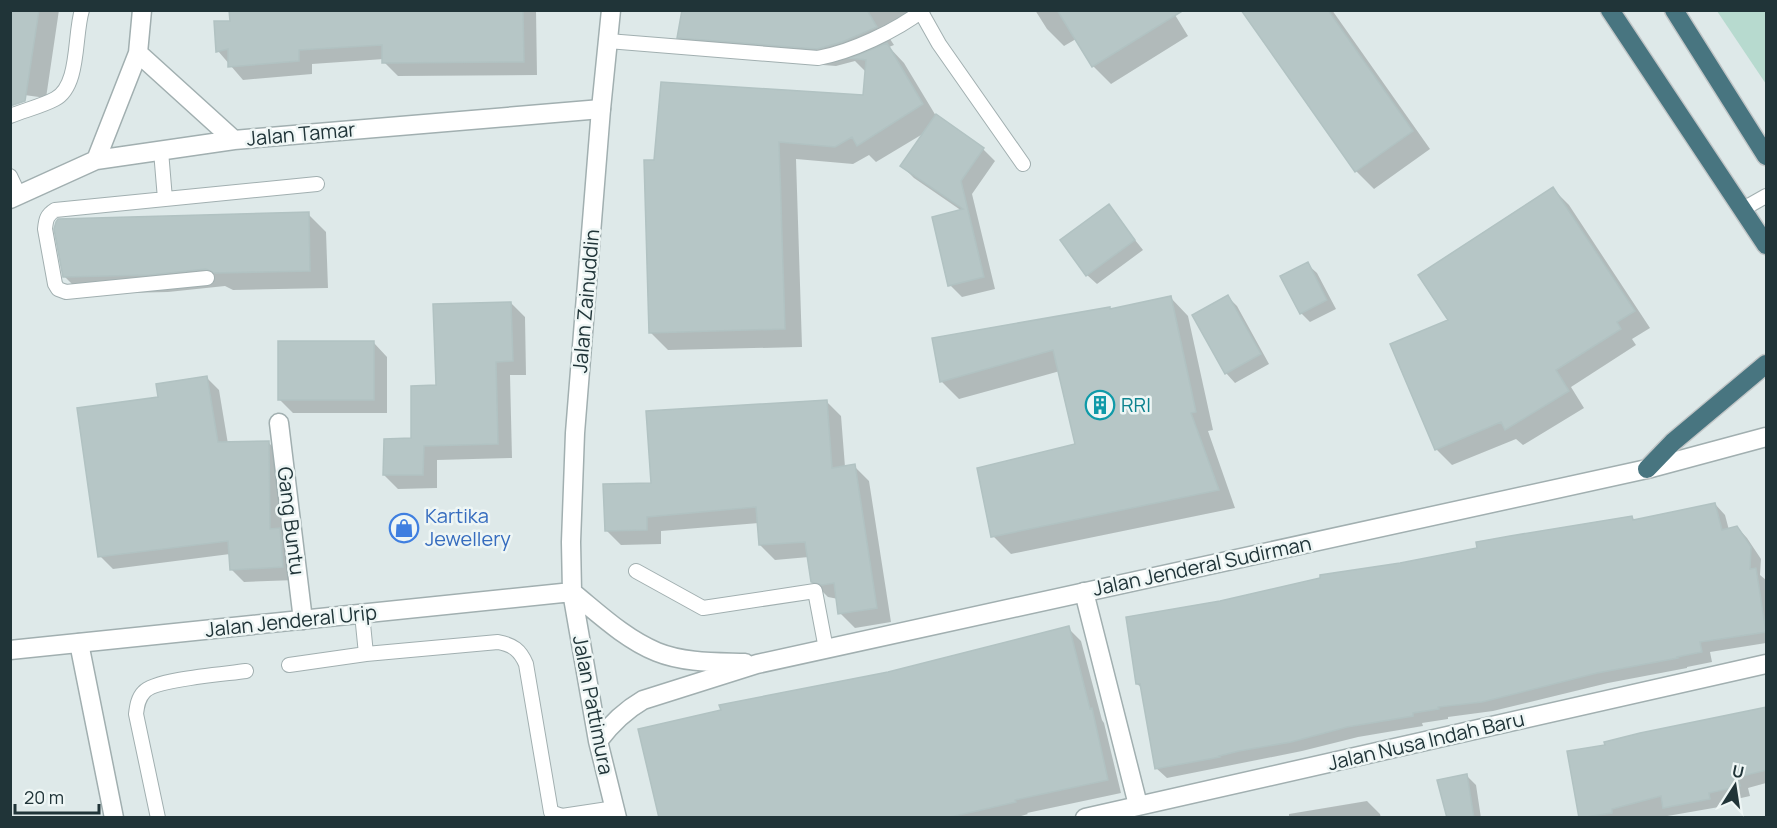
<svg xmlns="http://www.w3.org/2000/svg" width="1777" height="828" viewBox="0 0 1777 828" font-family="Manrope,sans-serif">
<rect width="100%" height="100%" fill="#dee9e9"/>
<!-- green -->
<path fill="#b7dacf" d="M 1717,11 L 1766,11 L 1766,84 Z"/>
<!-- shadow -->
<path fill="#0003" d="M 10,10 L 59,10 L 46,98 L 10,93 Z
M 231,10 L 536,10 L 537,75 L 398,76 L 384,62 L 384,59 L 312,64 L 312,74 L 243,80 L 218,51 L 231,22 Z
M 683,10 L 934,10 L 890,39 L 894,45 L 889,47 L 904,63 L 936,116 L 983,149 L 995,161 L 972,194 L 995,289 L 962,297 L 950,285 L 962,211 L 914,178 L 902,166 L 926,132 L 876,162 L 869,155 L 853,164 L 796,159 L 802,347 L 668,350 L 650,332 L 655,161 L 864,96 L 866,72 L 855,61 L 836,66 L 696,55 L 678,37 Z
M 1035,10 L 1172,10 L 1188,36 L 1111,84 L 1093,66 L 1076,39 L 1064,46 L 1047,29 Z
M 1243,10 L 1332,10 L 1430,149 L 1374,189 L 1356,171 Z
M 1553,189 L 1569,205 L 1650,328 L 1632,339 L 1636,345 L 1571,387 L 1584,408 L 1523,445 L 1516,439 L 1452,465 L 1436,449 L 1450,321 Z
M 1108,206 L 1143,250 L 1097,284 L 1087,275 Z
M 308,214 L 326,232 L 328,288 L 233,290 L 225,286 L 168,292 L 82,294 L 64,276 Z
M 1307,264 L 1317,273 L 1336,309 L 1310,322 L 1301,313 Z
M 1228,297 L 1237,306 L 1269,364 L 1235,383 L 1226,373 Z
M 1171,298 L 1188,316 L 1213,430 L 1208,431 L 1235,508 L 1011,554 L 993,536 L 1076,445 L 1060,371 L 959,399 L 941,381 L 1111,310 Z
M 511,303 L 525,317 L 526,375 L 510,375 L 512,458 L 437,460 L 437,488 L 398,489 L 384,475 L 413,440 L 437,387 Z
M 374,343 L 387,357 L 387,413 L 293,413 L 279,399 Z
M 206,377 L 219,390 L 228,444 L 269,443 L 282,456 L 282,532 L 293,543 L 296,580 L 244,582 L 231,569 L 230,554 L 113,569 L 100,556 L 160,398 Z
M 826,401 L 841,416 L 845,467 L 854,466 L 869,481 L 891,622 L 855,628 L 840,613 L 838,599 L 828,597 L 813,582 L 809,557 L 775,560 L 760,545 L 759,523 L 661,531 L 661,544 L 621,545 L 606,530 L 652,484 Z
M 1715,504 L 1725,515 L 1729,530 L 1737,527 L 1747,538 L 1761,559 L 1760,575 L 1766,580 L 1766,643 L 1710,652 L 1712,662 L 1687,667 L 1687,668 L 1608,683 L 1493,711 L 1448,717 L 1448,719 L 1422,723 L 1423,726 L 1358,737 L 1302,751 L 1167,778 L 1156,768 L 1142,688 L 1137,684 L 1221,603 L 1631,517 L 1636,521 Z
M 1068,628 L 1081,641 L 1102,720 L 1104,723 L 1121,793 L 1027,813 L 1028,814 L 1014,818 L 660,818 L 722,711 L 889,673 Z
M 1766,708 L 1766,783 L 1748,788 L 1750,796 L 1719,803 L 1719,807 L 1656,818 L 1581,818 Z
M 1467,776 L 1476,785 L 1481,818 L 1449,818 Z
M 1367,801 L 1380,814 L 1381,818 L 1289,818 L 1289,814 Z"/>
<!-- building -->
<path fill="#b6c6c6" stroke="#b1c2c2" stroke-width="1.5" d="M 10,10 L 39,10 L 25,101 L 10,106 Z
M 229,10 L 523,10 L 524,62 L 382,63 L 382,45 L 299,50 L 299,61 L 228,67 L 228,49 L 216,52 L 214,21 L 230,21 Z
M 682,10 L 867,10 L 877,27 L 842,42 L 817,49 L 677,38 Z
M 1057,10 L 1184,10 L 1092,67 Z
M 1241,10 L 1328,10 L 1413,131 L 1355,172 Z
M 887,43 L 923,104 L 857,146 L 852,137 L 835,147 L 779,142 L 785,329 L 649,333 L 644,160 L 654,160 L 661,82 L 863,95 L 866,60 L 850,58 Z
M 936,114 L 984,148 L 961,181 L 984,277 L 948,286 L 932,217 L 963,209 L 900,166 Z
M 1553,187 L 1635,311 L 1617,322 L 1621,329 L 1556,370 L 1569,391 L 1505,430 L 1501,422 L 1435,450 L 1390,344 L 1448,320 L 1418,275 Z
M 1109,204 L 1135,240 L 1086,276 L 1060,240 Z
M 309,212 L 310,271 L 214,273 L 206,269 L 150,275 L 63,277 L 54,229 L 56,222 L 58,219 Z
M 1308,262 L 1327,300 L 1300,314 L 1280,276 Z
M 1228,295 L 1261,354 L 1225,374 L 1192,315 Z
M 1171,296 L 1196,412 L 1191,413 L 1219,490 L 991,537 L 977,468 L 1075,444 L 1053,350 L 940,382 L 932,338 L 1110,307 L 1110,309 Z
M 511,302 L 513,361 L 496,362 L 498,444 L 424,446 L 423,475 L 383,475 L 384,439 L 411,438 L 411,386 L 436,385 L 433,304 Z
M 278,341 L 374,341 L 374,400 L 278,400 Z
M 207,376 L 218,442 L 269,441 L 270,529 L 280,528 L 283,567 L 230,570 L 228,541 L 98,557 L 77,408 L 158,397 L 156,384 Z
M 827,400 L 832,468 L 855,464 L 877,608 L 838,614 L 834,583 L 822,585 L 811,582 L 805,542 L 759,545 L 756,507 L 647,517 L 647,530 L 605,531 L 603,484 L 651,483 L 646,411 Z
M 1715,503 L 1722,530 L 1737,526 L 1751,547 L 1750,569 L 1756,568 L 1766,632 L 1700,642 L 1702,652 L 1677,657 L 1678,658 L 1597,673 L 1482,702 L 1438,707 L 1439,709 L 1413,713 L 1413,716 L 1347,727 L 1291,742 L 1239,751 L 1219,756 L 1220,757 L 1155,769 L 1140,684 L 1136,684 L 1126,617 L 1220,601 L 1320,578 L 1320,575 L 1400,563 L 1477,548 L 1476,542 L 1510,536 L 1632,516 L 1633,520 Z
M 1069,626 L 1090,709 L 1092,708 L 1108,780 L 1015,800 L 1016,802 L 946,818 L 659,818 L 638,729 L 721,710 L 719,705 L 888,672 Z
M 1767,707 L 1767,770 L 1738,777 L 1740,786 L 1709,793 L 1710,799 L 1663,808 L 1661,796 L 1612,809 L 1612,813 L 1579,818 L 1567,751 L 1605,745 L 1604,742 L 1640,733 Z
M 1467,774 L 1474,818 L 1447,818 L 1437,780 Z"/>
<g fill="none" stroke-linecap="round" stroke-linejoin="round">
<!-- service casing -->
<g stroke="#a1afb0" stroke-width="16">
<path id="service" d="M 921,12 L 939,44 L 1023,164
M 608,41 L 818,58 C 851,52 896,31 923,10
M 10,116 C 25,110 42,106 55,99 C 80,86 74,35 82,10
M 161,151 L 165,199
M 10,176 L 19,195
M 1743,209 L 1766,196
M 207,278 L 66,292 L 58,289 L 55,284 L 45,229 C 46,219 47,215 55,210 L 317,184
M 636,571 L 703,608 L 815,591 L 826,649
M 362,614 L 366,654
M 289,665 L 366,654 L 498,642 C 513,645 520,650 526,664 L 551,812 L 562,816 L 615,808
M 158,818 L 136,714 C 137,706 138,698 144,692 C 155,679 226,674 246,671"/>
</g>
<!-- minor casing -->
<g stroke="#a1afb0" stroke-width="21">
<path id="minor" d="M 138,53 L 234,140
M 96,160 L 138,53 L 142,10
M 10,199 L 96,160 L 234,140 L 601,109
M 279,423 L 303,620
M 1084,592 L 1138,805
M 79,643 L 114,818
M 1085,818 L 1766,664"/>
</g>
<!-- tertiary casing -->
<g stroke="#a1afb0" stroke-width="21">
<path id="tertiary" d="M 611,10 L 601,109 L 575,433 L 571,542 L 572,592 L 598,741 L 617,818
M 572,592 C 598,613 625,639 657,652 C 684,663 717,662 745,663
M 10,650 L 572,592
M 598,741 C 611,724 624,711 643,700 L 757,664 L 1647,469 L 1766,437"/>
</g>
<!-- trunk casing -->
<g stroke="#c1c6c7" stroke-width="21">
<path id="trunk" d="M 1610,10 L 1766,245
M 1674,10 L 1766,156
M 1647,469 L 1673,442 L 1766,364"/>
</g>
<!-- service -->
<use href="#service" stroke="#fff" stroke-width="14"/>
<!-- minor -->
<use href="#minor" stroke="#fff" stroke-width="18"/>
<!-- tertiary -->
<use href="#tertiary" stroke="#fff" stroke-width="18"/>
<!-- trunk -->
<use href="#trunk" stroke="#487580" stroke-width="18"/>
</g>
<!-- icons -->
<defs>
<g id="building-ring" transform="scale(1.5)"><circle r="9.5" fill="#eef6f5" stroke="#0f9aa8" stroke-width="1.5"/><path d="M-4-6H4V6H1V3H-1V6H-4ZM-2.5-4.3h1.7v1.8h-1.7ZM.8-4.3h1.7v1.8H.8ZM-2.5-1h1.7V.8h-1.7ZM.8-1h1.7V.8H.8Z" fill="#0f9aa8"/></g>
<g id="shop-ring" transform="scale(1.5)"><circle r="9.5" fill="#eef6f5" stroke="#3f7fe0" stroke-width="1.5"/><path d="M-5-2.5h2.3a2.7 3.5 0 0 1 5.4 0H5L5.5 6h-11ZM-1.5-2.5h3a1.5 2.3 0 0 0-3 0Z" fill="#3f7fe0"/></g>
</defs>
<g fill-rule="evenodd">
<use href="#building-ring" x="1100" y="405"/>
<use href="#shop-ring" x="404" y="528"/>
</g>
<g text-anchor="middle" stroke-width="5" stroke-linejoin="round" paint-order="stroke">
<!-- street labels -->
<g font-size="20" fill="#203438" stroke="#eef6f5">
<text transform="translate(301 134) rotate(-5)" y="7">Jalan Tamar</text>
<text transform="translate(586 301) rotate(-85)" y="7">Jalan Zainuddin</text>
<text transform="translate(291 521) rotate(83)" y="7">Gang Buntu</text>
<text transform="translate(1202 566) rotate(-12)" y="7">Jalan Jenderal Sudirman</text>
<text transform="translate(291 621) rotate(-6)" y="7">Jalan Jenderal Urip</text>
<text transform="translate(593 705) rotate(79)" y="7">Jalan Pattimura</text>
<text transform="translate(1426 741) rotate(-13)" y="7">Jalan Nusa Indah Baru</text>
</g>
<!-- culture labels -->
<g font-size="20" fill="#0d838f" stroke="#eef6f5" text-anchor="start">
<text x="1121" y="412">RRI</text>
</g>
<!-- shop labels -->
<g font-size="20" fill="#366cbe" stroke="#eef6f5" text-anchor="start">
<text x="425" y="523">Kartika<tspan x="425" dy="23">Jewellery</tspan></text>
</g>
</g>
<!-- border -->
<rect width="1777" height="828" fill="none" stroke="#203438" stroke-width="24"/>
<!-- north arrow -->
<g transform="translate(1735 786) rotate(12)" stroke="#eef6f5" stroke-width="4.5" paint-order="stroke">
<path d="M0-4.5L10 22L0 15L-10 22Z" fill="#203438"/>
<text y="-9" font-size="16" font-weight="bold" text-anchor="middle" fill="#203438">U</text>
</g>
<!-- scale -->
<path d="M15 804v9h84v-9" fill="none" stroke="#203438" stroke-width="3"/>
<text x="24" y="804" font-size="18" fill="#203438" stroke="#eef6f5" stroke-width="4.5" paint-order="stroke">20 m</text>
</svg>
